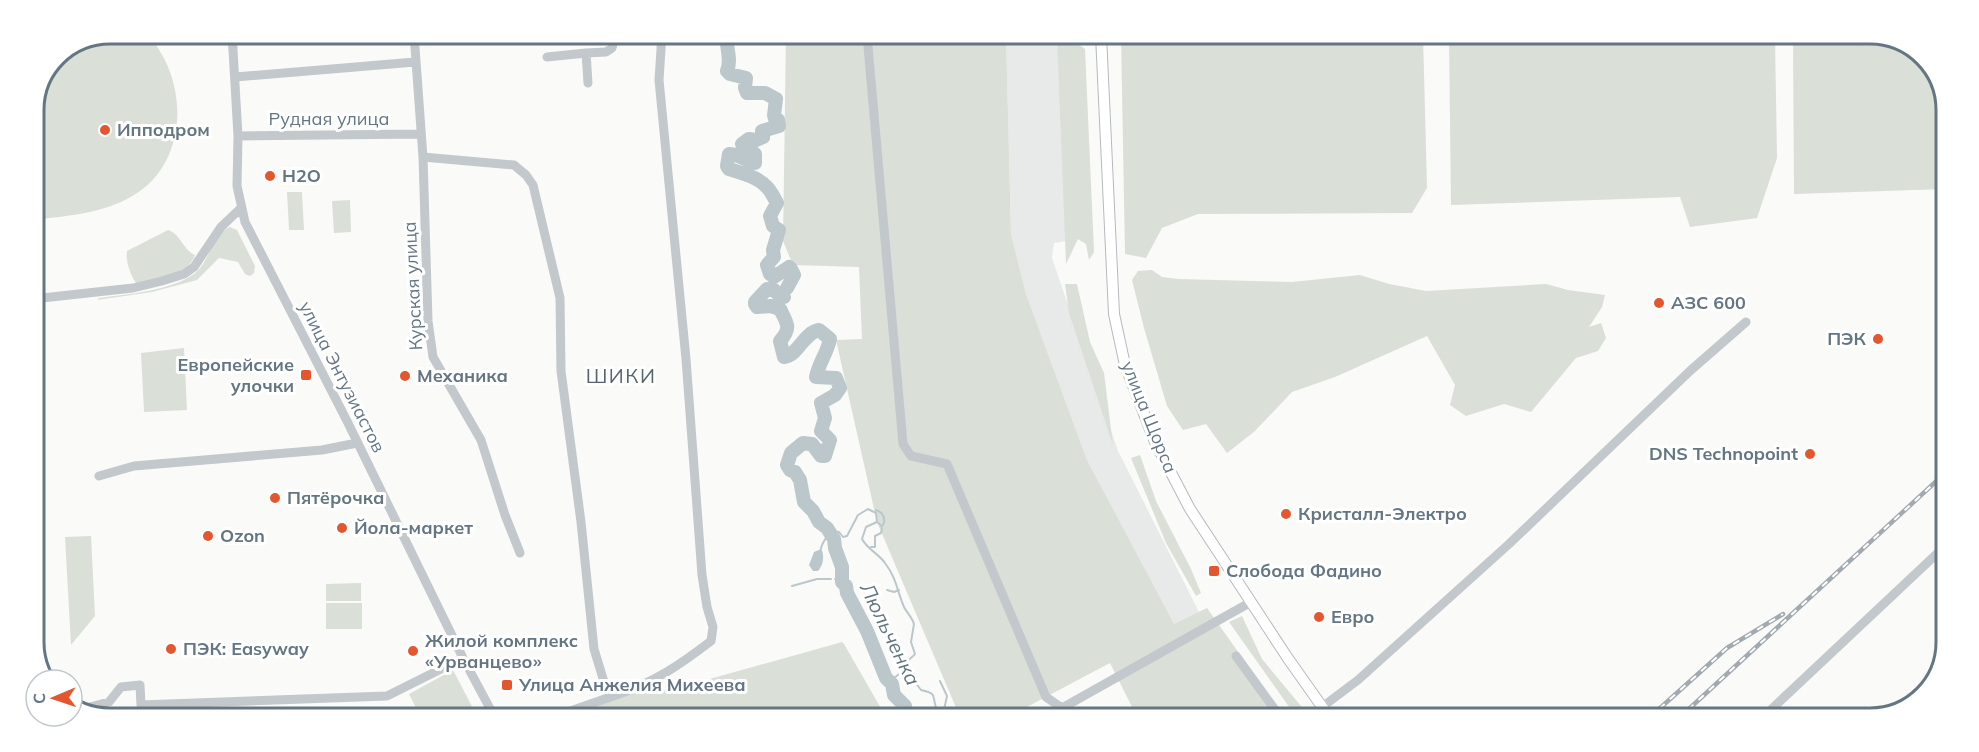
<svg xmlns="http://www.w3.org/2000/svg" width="1979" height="752" viewBox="0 0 1979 752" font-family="Mulish,sans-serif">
<rect width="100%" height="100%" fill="#fafaf8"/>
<!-- built -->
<path fill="#e8e9e9" d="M 1059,35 L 1067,241 L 1054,243 L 1052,258 L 1118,451 L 1199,612 L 1174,625 L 1087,460 L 1026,294 L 1011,234 L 1006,36 Z
M 284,709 L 285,715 L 126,715 L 126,714 Z"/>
<!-- green -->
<path fill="#dadfd7" d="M 110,33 L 146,33 C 191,80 190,168 127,199 C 98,214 65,216 33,220 L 33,105 L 56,55 Z
M 786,35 L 1006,35 L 1011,234 L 1026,294 L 1087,460 L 1174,624 L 1207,608 L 1285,718 L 1137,717 L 1110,663 L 1008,717 L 960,717 L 877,522 L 836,340 L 862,339 L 859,267 L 793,265 L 783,241 Z
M 1057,35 L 1065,35 L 1085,49 L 1094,252 L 1089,260 L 1086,244 L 1078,239 L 1066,264 Z
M 1121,35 L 1423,36 L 1427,188 L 1412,213 L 1198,214 L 1162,228 L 1146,258 L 1125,254 Z
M 1449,36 L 1775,37 L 1777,158 L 1757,218 L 1690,227 L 1680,197 L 1451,205 Z
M 1793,37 L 1894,37 L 1930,63 L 1946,105 L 1945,189 L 1794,194 Z
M 287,192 L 302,192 L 304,230 L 289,230 Z
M 350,200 L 351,232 L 334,233 L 332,201 Z
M 230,227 L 237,230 L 255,266 L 254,273 L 250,276 L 245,274 L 238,262 L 219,258 L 197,280 L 152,292 L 97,300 L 99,298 C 128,294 170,291 194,274 C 209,263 214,232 230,227 Z
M 168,230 C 180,233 183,250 195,255 C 188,276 156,278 137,284 C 131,278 125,259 127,251 Z
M 1152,270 L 1162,277 L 1178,279 L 1292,282 L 1360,275 L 1389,284 L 1426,291 L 1546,284 L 1568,290 L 1605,295 L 1602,307 L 1589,327 L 1601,323 L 1606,338 L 1598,351 L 1576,358 L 1531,412 L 1504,404 L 1466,416 L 1450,405 L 1455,385 L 1427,336 L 1335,377 L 1292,392 L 1255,431 L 1227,453 L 1206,424 L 1183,430 L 1167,406 L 1144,328 L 1132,280 L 1138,271 Z
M 1065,284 L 1077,284 L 1090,342 L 1104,373 L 1113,445 L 1069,313 Z
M 184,348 L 187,410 L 144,412 L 141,353 Z
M 1140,455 L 1156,501 L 1191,569 L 1201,593 L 1196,596 L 1166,543 L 1131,458 Z
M 91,536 L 95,616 L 71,645 L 65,537 Z
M 361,583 L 361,601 L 326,601 L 326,584 Z
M 326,603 L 362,603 L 362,629 L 326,629 Z
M 1242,616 L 1262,659 L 1311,718 L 1297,718 L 1229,622 Z
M 842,642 L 844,644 L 886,717 L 561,716 L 603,702 L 650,689 L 667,691 Z
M 453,670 L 477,716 L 420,716 L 409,694 Z"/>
<!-- water -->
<path fill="#bbc7cb" d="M 821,549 C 825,555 823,566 818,571 L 813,571 L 809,565 L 814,552 Z"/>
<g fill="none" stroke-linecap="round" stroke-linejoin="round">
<!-- stream -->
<path stroke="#bbc7cb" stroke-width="2" d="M 876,510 C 882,512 885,516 884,523 L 882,526
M 871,547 L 875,547 L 875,536 L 881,533 C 883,528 882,525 877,522
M 821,549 C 822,541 828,538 829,531 L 839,532 L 843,537 L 847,536 L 858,515 L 868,509 L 876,513 L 877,522 L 866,527 L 862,539 C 867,549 879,554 885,563 C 897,579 897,591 904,607 C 907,613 912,617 914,624 L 911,642 L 915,654 C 911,659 902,663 903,671
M 835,579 L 842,579
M 792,586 L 817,579 L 831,579
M 887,590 L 894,592 L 899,590
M 888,680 L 894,678 L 903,671 L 912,678 L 921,690 C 937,694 932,694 936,708 L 944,710 L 947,696 L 940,681"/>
<!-- river -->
<path stroke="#bbc7cb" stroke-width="14" d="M 726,34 C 726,47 732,60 727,71 L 730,74 L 746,78 L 745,88 L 747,93 L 765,93 L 776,99 L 774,115 L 775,119 L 778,120 L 779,126 L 762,131 L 763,137 L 756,140 L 749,139 L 742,144 L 755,154 L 755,163 C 745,161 740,154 729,154 L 727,166 L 729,169 C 745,174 763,178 772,194 C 774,197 775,200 777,203 L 770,216 L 773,226 L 779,230 L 773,250 L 774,257 L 767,265 L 770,274 L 774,277 L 789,267 L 791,269 L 794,275 L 787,288
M 784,297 L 781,297 L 773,289 L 767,289 L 755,302 L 755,304 L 757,307 L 771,306 L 780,309 C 787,323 792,328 780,341 L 784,357 C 799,355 803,333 819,330 L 830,339 C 827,354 819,362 816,377 L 836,378 L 840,388 L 835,395 L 821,403 L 825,418 L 821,431 L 830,440 L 825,456 L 821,456 L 812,444 L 803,443 L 791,453 L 787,465 L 790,470 L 795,472 L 800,480 L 804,502 L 813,511 L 819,522 L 827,528 L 834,539 L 835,548 L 842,567 L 842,582 L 846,586 L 847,593 L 867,631 L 886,678 L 892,684 L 894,695 L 905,706 L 906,717"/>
<!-- major casing -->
<g stroke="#b5babe" stroke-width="12">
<path id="major" d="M 1101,35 L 1114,314 L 1125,365 L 1155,442 L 1190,509 L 1287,657 L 1330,718"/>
</g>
<!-- minor -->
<path stroke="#c3c8cc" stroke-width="9" d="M 232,33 L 238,136 L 237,186 L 245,222 L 348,423 L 463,658 L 494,716
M 414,34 L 423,157 L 428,321 L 433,357 L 481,440 L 505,515 L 520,553
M 867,35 L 903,444 L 911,456 L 947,464 L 1046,697 L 1062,708 L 1065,717
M 547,57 L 586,53
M 235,77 L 415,62
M 588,83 L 586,53 L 606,52 L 612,48 L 615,34
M 238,136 L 421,134
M 423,157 L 514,165 L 526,175 L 533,185 L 560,298 L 561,371 L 581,522 L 594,649 L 605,685 L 619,694 C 655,682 681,664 711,641 L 713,627 L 707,607 L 702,575 L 686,359 L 659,80 L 662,34
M 33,299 L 133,288 L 162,281 L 184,274 L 194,267 L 221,227 L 241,208
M 99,476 L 134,466 L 322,450 L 357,443
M 1236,656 L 1281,718
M 74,707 L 86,708 L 109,702 L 121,687 L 140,685 L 141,705 L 387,696 L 463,658
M 1322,707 L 1358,680 L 1509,544 L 1691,370 L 1746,322
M 556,716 L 619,694
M 1046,717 L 1251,602
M 1761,719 L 1943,548"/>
<!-- major -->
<use href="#major" stroke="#fff" stroke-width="10"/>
<!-- rail casing -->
<g stroke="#a2aab0" stroke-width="4.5">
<path id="rail" d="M 1649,718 L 1727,648 L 1783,614
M 1678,719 L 1943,475"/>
</g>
<!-- rail -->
<use href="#rail" stroke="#fff" stroke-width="2" stroke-dasharray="7" stroke-linecap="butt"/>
</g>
<!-- markers -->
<g fill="#e4572e" stroke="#fff" stroke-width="2">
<circle cx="105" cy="130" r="6"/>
<circle cx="270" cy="176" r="6"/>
<circle cx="1659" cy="303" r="6"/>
<circle cx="1878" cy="339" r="6"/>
<rect x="300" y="369" width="12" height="12" rx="3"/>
<circle cx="405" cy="376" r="6"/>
<circle cx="1810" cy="454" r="6"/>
<circle cx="275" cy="498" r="6"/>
<circle cx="1286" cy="514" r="6"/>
<circle cx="342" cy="528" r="6"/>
<circle cx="208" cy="536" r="6"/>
<rect x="1208" y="565" width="12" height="12" rx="3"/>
<circle cx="1319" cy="617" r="6"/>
<circle cx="171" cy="649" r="6"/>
<circle cx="413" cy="651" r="6"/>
<rect x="501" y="679" width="12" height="12" rx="3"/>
</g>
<g text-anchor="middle" stroke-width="6" stroke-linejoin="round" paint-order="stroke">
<!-- street labels -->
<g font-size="18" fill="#657683" stroke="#fff">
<text x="329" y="125">Рудная улица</text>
<text transform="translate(413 286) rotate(-93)" y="6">Курская улица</text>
<text transform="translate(342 377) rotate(63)" y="6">улица Энтузиастов</text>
<text transform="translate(1149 417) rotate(68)" y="6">улица Щорса</text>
</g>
<!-- poi labels -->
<g font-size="18" font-weight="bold" fill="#657683" stroke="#fff" text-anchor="start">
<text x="117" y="136">Ипподром</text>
<text x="282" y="182">H2O</text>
<text x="1671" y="309">АЗС 600</text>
<text x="1866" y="345" text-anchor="end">ПЭК</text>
<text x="294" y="371" text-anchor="end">Европейские<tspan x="294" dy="21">улочки</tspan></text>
<text x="417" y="382">Механика</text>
<text x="1798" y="460" text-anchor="end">DNS Technopoint</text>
<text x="287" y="504">Пятёрочка</text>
<text x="1298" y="520">Кристалл-Электро</text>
<text x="354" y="534">Йола-маркет</text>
<text x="220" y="542">Ozon</text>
<text x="1226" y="577">Слобода Фадино</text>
<text x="1331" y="623">Евро</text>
<text x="425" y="647">Жилой комплекс<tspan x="425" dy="21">«Урванцево»</tspan></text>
<text x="183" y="655">ПЭК: Easyway</text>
<text x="519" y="691">Улица Анжелия Михеева</text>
</g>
<!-- neighbourhood labels -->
<g font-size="20" letter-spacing="1.5" fill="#57646e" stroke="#fff">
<text x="621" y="383">ШИКИ</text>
</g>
<!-- water labels -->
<g font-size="20" font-style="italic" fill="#60757c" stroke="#fff">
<text transform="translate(890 634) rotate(64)" y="7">Люльченка</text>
</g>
</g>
<!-- crop -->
<path d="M0 0H1979V752H0ZM110 44H1870A66 66 0 0 1 1936 110V642A66 66 0 0 1 1870 708H110A66 66 0 0 1 44 642V110A66 66 0 0 1 110 44Z" fill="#fff" fill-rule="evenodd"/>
<path fill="none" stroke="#657683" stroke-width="3" d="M110 44H1870A66 66 0 0 1 1936 110V642A66 66 0 0 1 1870 708H110A66 66 0 0 1 44 642V110A66 66 0 0 1 110 44Z"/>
<!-- north arrow -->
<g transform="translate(54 698) rotate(268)"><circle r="28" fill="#ffffff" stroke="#c1c8cd" stroke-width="1.5"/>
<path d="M0-4.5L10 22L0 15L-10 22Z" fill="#e4572e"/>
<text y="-9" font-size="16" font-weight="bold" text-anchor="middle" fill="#657683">С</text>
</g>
</svg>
